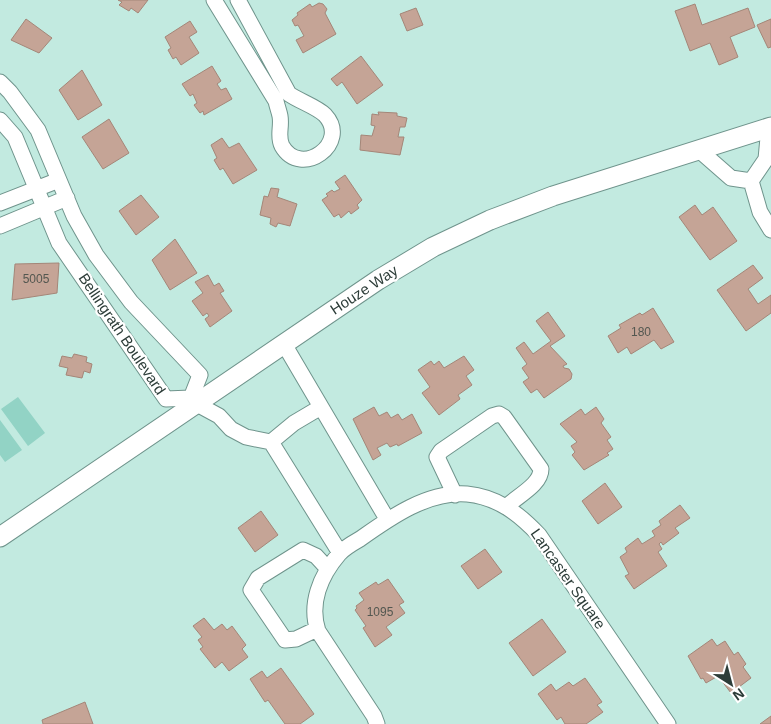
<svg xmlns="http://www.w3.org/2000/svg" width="771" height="724" viewBox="0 0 771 724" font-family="Arial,sans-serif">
<rect width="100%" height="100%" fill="#c2eae0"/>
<!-- green -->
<path fill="#92d3c5" d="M 18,397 L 45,433 L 28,446 L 1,409 Z
M 0,420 L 22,450 L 5,462 L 0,455 Z"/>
<!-- building -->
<path fill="#c5a496" stroke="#a48678" d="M 118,0 L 148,0 L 138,13 L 131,8 L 129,11 L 119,5 L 122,2 Z
M 319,3 L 323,4 L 327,9 L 325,13 L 336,34 L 303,53 L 296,40 L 304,36 L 298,25 L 295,26 L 292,20 L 298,15 L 297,13 L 310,4 L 312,7 Z
M 695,4 L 702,25 L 748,8 L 755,27 L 730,37 L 738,57 L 719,65 L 710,43 L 690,51 L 675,11 Z
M 416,8 L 423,25 L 407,31 L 400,14 Z
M 26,19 L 52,38 L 39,53 L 11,40 Z
M 771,19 L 771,47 L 768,48 L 757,25 Z
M 190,21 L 197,32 L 189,37 L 199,53 L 181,65 L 176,57 L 173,59 L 168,50 L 171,48 L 165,37 Z
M 361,56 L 383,85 L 357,104 L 342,82 L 337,86 L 331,79 Z
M 212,66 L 221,81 L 217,84 L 221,90 L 226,88 L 232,99 L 204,115 L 203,111 L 200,113 L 194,105 L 197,103 L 193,94 L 190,96 L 182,84 Z
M 82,70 L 102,105 L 78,120 L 59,90 Z
M 378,112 L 397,113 L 397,116 L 407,118 L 405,127 L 400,127 L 398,137 L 404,137 L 400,155 L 360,150 L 361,135 L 372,136 L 375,126 L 371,125 L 372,114 L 379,115 Z
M 109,119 L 129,153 L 103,169 L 82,137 Z
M 222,138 L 229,148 L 239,143 L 257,170 L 233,184 L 223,168 L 220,170 L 214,160 L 217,158 L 211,145 Z
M 345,175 L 362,200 L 357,205 L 359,208 L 351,214 L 349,211 L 341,218 L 339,214 L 334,217 L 322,200 L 328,196 L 326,194 L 332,190 L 334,192 L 340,189 L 335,182 Z
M 271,188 L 279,189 L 277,197 L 297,204 L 290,226 L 278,223 L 276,227 L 270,224 L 271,218 L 260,215 L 264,196 L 268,197 Z
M 141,195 L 159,217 L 136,235 L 119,211 Z
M 695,205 L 702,215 L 713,207 L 737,241 L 710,260 L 679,217 Z
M 175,239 L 197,273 L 170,290 L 152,260 Z
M 59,263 L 57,293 L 12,300 L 15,264 Z
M 753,265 L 763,278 L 748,289 L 758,304 L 771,295 L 771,313 L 746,331 L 717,290 Z
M 208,275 L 214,286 L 219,283 L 224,291 L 220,293 L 232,311 L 210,327 L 205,319 L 209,316 L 207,313 L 203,316 L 192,301 L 203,293 L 195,282 Z
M 653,308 L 674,342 L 661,349 L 654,340 L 631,354 L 627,347 L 618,353 L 608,336 L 621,328 L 619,325 L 640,313 L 642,315 Z
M 548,312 L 565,336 L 550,346 L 567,364 L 563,366 L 564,368 L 569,369 L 572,374 L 571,379 L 544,398 L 537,389 L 531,393 L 523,382 L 529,378 L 522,368 L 527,364 L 516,348 L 524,342 L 533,354 L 551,341 L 536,321 Z
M 74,354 L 87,357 L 86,362 L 92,364 L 90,373 L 84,371 L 82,378 L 66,375 L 68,368 L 59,366 L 62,356 L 72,358 Z
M 464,356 L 474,370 L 466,376 L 472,385 L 458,395 L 460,399 L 439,415 L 422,393 L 430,387 L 418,370 L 431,361 L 434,365 L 439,361 L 444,368 Z
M 374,407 L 379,416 L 387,412 L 391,418 L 398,414 L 402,420 L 412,414 L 422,433 L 398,446 L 397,444 L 390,447 L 387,443 L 377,448 L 381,455 L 373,460 L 353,419 Z
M 596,407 L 604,419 L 601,423 L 611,437 L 607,440 L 613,449 L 607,453 L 609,455 L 584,470 L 572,455 L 575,452 L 571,446 L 577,442 L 560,424 L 581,409 L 585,415 Z
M 605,483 L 622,507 L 598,524 L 582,501 Z
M 680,505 L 690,518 L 675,528 L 679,533 L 663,545 L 661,542 L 659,544 L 662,549 L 658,552 L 667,566 L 634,589 L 625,576 L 629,574 L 620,557 L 627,552 L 625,548 L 638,538 L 642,544 L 655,536 L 652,531 L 661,525 L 659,521 Z
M 261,511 L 278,535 L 255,552 L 238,528 Z
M 485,549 L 502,572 L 478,589 L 461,566 Z
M 388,579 L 404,602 L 399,605 L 405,613 L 386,627 L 392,635 L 375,647 L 363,628 L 366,626 L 355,610 L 357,608 L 356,606 L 364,600 L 359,593 L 376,582 L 378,585 Z
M 204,618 L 214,630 L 222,624 L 227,630 L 232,626 L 246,645 L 242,649 L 248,657 L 229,671 L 222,662 L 215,668 L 200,649 L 203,647 L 198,640 L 202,637 L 193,626 Z
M 542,619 L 566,652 L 533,676 L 509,643 Z
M 712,639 L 717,646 L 725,641 L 734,655 L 738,652 L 746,664 L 743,667 L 751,678 L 731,693 L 718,676 L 706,683 L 703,678 L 701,679 L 688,656 Z
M 281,668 L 314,714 L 300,724 L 285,724 L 268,700 L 265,702 L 250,679 L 262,671 L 267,678 Z
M 585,678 L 602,702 L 597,705 L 603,712 L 586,724 L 565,724 L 561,717 L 557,720 L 538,694 L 551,684 L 556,691 L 569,682 L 573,686 Z
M 85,702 L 93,724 L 43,724 L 42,720 Z
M 771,716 L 771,724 L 760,724 Z"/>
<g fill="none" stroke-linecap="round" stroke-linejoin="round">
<!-- minor casing -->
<g stroke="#6f948c" stroke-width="17">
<path id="minor" d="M 214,0 L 276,101 C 277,106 279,111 280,116 C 282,127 277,136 282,146 C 301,179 351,143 325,115 C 317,107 299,101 289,94 L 238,0
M 0,82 L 10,92 L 38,130 L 74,216 L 96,255 L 131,302 L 200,375 L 191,398
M 0,120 L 15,137 L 59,243 L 166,399 L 191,398
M 699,150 L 731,178 L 751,181 L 766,159 L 769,127
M 751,181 L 760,212 L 771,230
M 0,203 L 59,180
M 0,226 L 67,198
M 284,344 L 387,519
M 191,398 L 195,403 L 219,416 L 231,429 L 246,437 L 271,442 L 340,553
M 271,442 L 294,423 L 321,407
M 455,495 L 437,457 L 441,451 L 492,416 L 499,414 L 504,417 L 541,469 C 541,485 517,496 506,507
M 317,629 L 296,639 L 285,640 L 251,590 L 258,578 L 303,550 L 316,556 L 328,569
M 377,724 L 374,716 L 318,631 C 309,604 320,576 339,554 C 344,548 353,543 360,539 C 391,517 428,491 467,494 C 498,497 519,514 539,535 L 668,724"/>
</g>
<!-- tertiary casing -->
<g stroke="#6f948c" stroke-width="21">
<path id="tertiary" d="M 0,537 L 378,280 L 433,247 L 490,220 L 553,196 L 771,127"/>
</g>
<!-- minor -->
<use href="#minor" stroke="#fff" stroke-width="15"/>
<!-- tertiary -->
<use href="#tertiary" stroke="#fff" stroke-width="19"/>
</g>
<g text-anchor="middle" stroke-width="4.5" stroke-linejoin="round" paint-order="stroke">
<!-- number labels -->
<g font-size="12" fill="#535750">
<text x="36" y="283">5005</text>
<text x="641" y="336">180</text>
<text x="380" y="616">1095</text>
</g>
<!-- street labels -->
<g font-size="15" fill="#2d3d39" stroke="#fff">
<text transform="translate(364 290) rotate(-33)" y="5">Houze Way</text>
<text transform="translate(122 334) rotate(56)" y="5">Bellingrath Boulevard</text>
<text transform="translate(568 579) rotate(55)" y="5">Lancaster Square</text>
</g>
</g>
<!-- north arrow -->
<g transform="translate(731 684) rotate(144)" stroke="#ffffff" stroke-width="4" paint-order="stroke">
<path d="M0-4L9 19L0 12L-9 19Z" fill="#2d3d39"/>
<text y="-8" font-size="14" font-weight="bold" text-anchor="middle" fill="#2d3d39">N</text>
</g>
</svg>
